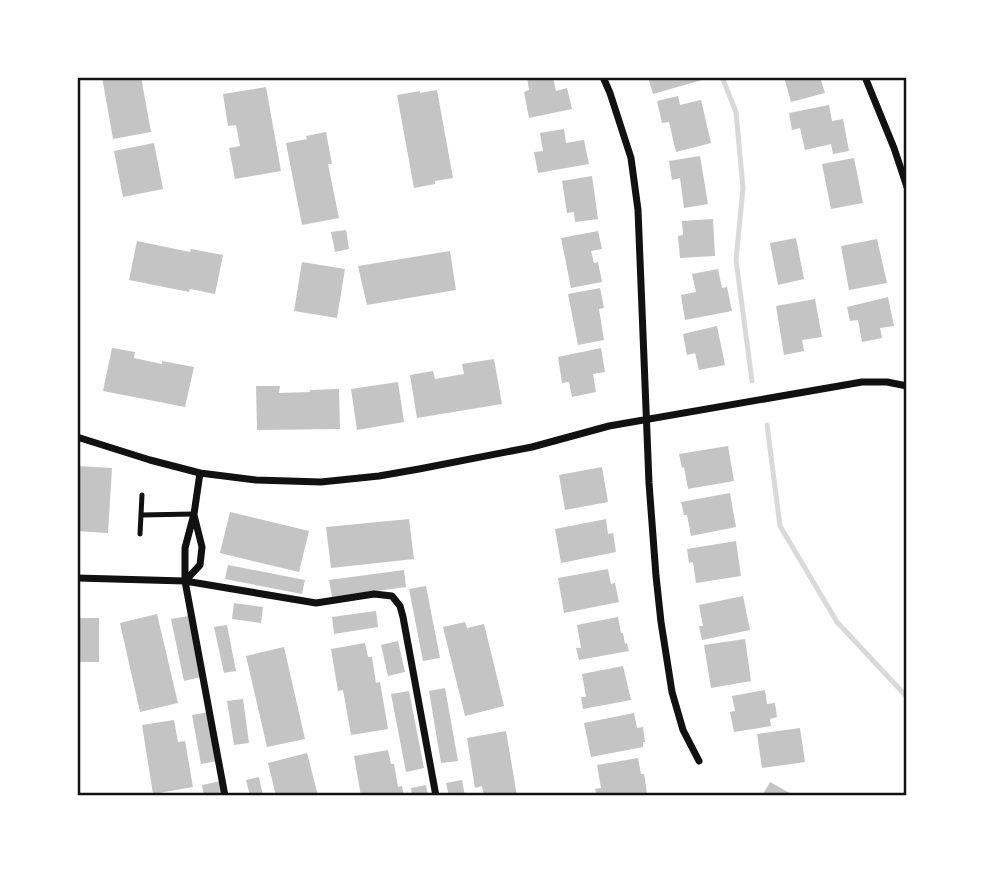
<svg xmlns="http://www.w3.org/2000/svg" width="984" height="873" viewBox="0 0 984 873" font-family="Figtree,sans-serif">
<rect width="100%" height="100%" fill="#fff"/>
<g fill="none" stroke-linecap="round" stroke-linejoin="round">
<!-- stream -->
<path stroke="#d9d9d9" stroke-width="5" d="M 722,77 L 736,112 L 743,188 L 736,260 L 752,381
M 767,425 L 780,526 L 837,622 L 907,697"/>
</g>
<!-- building -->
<path fill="#c4c4c4" d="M 102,77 L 141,77 L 151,132 L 113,139 Z
M 553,77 L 556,91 L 567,88 L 572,109 L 529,118 L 524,92 L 529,90 L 527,78 Z
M 648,77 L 701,77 L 702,80 L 653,94 Z
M 784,77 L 820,77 L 825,93 L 791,102 Z
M 266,87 L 281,171 L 235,179 L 229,148 L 240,146 L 236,125 L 228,126 L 223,94 Z
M 437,90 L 453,178 L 435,181 L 435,184 L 414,188 L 397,95 L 420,91 L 420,93 Z
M 678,96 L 680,105 L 701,100 L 711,143 L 676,152 L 669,122 L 662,123 L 657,101 Z
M 829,105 L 832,121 L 843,119 L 849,151 L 833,154 L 831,144 L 805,150 L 800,128 L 792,130 L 789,113 Z
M 564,129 L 566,143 L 584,140 L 589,164 L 538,173 L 534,152 L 543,151 L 540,133 Z
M 326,132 L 332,164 L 328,164 L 339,218 L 302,225 L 286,143 L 307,139 L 306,136 Z
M 154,143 L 163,189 L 123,197 L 114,151 Z
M 700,156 L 708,204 L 684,208 L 680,178 L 672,180 L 669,161 Z
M 854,158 L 863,203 L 831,209 L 822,164 Z
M 592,176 L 598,219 L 575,222 L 574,212 L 567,213 L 562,181 Z
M 713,219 L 715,256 L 680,258 L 678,236 L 683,235 L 682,221 Z
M 346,230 L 349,249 L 335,252 L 331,232 Z
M 598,231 L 602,249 L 591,251 L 594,263 L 598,262 L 602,282 L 571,288 L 561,238 Z
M 796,238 L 804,279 L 778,285 L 770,243 Z
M 877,239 L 887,283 L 849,290 L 841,246 Z
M 137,241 L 190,252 L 191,249 L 223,255 L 215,294 L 190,289 L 189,292 L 129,280 Z
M 450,251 L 456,290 L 367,305 L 358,266 Z
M 302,262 L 345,269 L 337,318 L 294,311 Z
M 718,269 L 722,288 L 727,287 L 732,311 L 685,320 L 681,295 L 696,292 L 692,274 Z
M 600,288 L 604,308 L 599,309 L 604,340 L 578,345 L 568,294 Z
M 888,297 L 894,326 L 880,328 L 882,338 L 862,342 L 858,320 L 850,321 L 847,307 Z
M 815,299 L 822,337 L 802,340 L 804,351 L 784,355 L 776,306 Z
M 717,326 L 725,365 L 699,370 L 695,353 L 687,355 L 683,334 Z
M 112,348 L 135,352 L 134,358 L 162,364 L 162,361 L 194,367 L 185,407 L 103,391 Z
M 601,348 L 605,372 L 593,374 L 596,392 L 572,397 L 569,382 L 562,383 L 558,357 Z
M 494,359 L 502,404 L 417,418 L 410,375 L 433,371 L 435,379 L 464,374 L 462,364 Z
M 398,382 L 404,422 L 357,430 L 351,389 Z
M 256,386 L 280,386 L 279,393 L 310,392 L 310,390 L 339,389 L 340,429 L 257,430 Z
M 728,446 L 734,481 L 688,489 L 684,467 L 682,468 L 679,454 Z
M 77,466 L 112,468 L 108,533 L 77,531 Z
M 602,467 L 608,502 L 565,510 L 559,475 Z
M 730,493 L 736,527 L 691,536 L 687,515 L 684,515 L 681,502 Z
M 230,512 L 309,531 L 299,572 L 220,553 Z
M 409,519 L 414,559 L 331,568 L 326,527 Z
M 606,519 L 608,534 L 613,533 L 616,552 L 561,563 L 555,529 Z
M 736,541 L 741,576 L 696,583 L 693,562 L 689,563 L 687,549 Z
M 228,565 L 305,580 L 302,594 L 225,579 Z
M 608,569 L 611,584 L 615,583 L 619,602 L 564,613 L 558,578 Z
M 404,570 L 406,587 L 332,597 L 329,580 Z
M 426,586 L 440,658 L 423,661 L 409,589 Z
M 743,596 L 750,630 L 702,640 L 699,626 L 703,626 L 699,605 Z
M 234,603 L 263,607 L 261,623 L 232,619 Z
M 376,611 L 378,627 L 334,634 L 332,617 Z
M 157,614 L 178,703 L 140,712 L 120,623 Z
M 188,616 L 201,677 L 184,681 L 171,619 Z
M 618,617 L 621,633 L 623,633 L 625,644 L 627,643 L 629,651 L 579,660 L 576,648 L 581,648 L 577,625 Z
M 77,618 L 99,618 L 99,662 L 77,662 Z
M 465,622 L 467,628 L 484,624 L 504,706 L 465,716 L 443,627 Z
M 227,625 L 236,671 L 224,673 L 214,627 Z
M 745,639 L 751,681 L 711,688 L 704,645 Z
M 398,641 L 405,672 L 388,676 L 381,645 Z
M 365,643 L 368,657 L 372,657 L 376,683 L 380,682 L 388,729 L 351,735 L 343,690 L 338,691 L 331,649 Z
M 284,647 L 305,739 L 267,747 L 246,656 Z
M 623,666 L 631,700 L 583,709 L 581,697 L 586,697 L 582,674 Z
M 445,688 L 458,761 L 441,763 L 429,691 Z
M 765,690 L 767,704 L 775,703 L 777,717 L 770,719 L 771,726 L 734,732 L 730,712 L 735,711 L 732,696 Z
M 409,691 L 424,768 L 406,772 L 391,694 Z
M 243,699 L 249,743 L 234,745 L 227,701 Z
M 209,712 L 217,761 L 201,764 L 192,715 Z
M 634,713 L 637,728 L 643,727 L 645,742 L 643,742 L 643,747 L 591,757 L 584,723 Z
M 174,720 L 178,742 L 185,741 L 193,787 L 153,794 L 142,725 Z
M 800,728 L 805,762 L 762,768 L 757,734 Z
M 506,731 L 517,796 L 484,796 L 482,786 L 475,788 L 467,738 Z
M 388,750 L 391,764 L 394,764 L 398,787 L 402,786 L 404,796 L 361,796 L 354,756 Z
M 307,753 L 318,796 L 276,796 L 268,763 Z
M 638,758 L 641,774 L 644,774 L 647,793 L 629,796 L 597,796 L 595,789 L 601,788 L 597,765 Z
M 259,777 L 263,796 L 250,796 L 246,780 Z
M 462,780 L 465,796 L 449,796 L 446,783 Z
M 221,781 L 224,796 L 204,796 L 202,785 Z
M 770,782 L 795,796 L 762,796 Z
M 426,785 L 428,796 L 412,796 L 411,788 Z"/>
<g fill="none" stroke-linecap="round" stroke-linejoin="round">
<!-- service -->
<path stroke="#111" stroke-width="5" d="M 141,515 L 194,514
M 140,534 L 142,495"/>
<!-- minor -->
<path stroke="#111" stroke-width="7" d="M 603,77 L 610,93 L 631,158 L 638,210 L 649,483 L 656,576 L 661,622 L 672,692 L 683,730 L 699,761
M 865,77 L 894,148 L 907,187
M 77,437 L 150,460 L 200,473 L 256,480 L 321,482 L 379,476 L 419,469 L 532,447 L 609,426 L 862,382 L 887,382 L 907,386
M 200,473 L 194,514 L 185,548 L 185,581 L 225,796
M 77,578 L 185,581 L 316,603 L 374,594 L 392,596 L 400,606 L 403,617 L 436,796
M 185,581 L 200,565 L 202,547 L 194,515"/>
</g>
<!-- border -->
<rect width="984" height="873" fill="none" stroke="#ffffff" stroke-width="158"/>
<rect x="79" y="79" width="826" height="715" fill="none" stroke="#111" stroke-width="2.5"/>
</svg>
